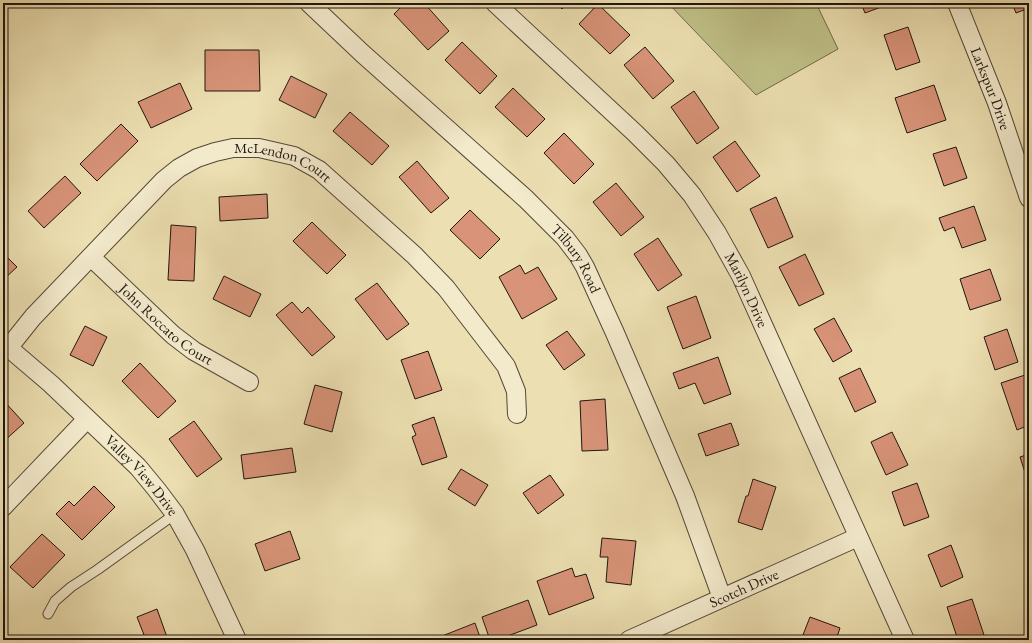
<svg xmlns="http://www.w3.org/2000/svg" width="1032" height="643" viewBox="0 0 1032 643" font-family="'EB Garamond',serif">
<rect width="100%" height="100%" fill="#ecdfb1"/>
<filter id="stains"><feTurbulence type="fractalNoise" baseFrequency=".005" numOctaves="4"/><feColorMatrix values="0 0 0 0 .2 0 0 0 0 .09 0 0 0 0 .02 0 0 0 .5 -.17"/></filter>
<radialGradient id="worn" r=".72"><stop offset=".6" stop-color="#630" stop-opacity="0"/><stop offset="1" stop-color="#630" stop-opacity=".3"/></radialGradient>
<!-- green -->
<path fill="#bfc087" stroke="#706b4a" d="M 668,3 L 816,3 L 838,49 L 756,95 Z"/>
<!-- building -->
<path fill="#d89378" stroke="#20160e" d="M 405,3 L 424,3 L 449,31 L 428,50 L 394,14 Z
M 556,3 L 568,3 L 562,9 Z
M 861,3 L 892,3 L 865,13 Z
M 1012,3 L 1029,3 L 1029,8 L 1016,13 Z
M 598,4 L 630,35 L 610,54 L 579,24 Z
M 908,27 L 920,62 L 896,70 L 884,35 Z
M 462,42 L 497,76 L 480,94 L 445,60 Z
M 645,47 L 674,81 L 653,99 L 624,65 Z
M 205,50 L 259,50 L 260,91 L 205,91 Z
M 291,76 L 327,94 L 315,118 L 279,100 Z
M 180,83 L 192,109 L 151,128 L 138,102 Z
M 934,85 L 946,120 L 907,133 L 895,98 Z
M 513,88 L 545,119 L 527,137 L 495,107 Z
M 694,91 L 719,128 L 697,144 L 671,107 Z
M 350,112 L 389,146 L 372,165 L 333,131 Z
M 121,124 L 138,141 L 97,181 L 80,164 Z
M 564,133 L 594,164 L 574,184 L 544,153 Z
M 735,141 L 760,176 L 737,192 L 713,157 Z
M 956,147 L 967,178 L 944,186 L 933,154 Z
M 417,161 L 449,198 L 431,213 L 399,177 Z
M 65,176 L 81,193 L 44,228 L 28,211 Z
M 616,183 L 644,217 L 621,236 L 593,202 Z
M 267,194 L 268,218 L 220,221 L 219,197 Z
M 776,197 L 793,237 L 768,248 L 750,209 Z
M 974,206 L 986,240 L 962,248 L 954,227 L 944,231 L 939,218 Z
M 470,210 L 500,239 L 480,259 L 450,230 Z
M 312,222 L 346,255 L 327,274 L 293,241 Z
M 171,225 L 196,227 L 194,281 L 168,280 Z
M 658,238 L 682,275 L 658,291 L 634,254 Z
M 3,253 L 17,267 L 3,280 Z
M 805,254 L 824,294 L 799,306 L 779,267 Z
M 520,265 L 525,274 L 538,267 L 557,299 L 522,319 L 499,277 Z
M 990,269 L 1001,300 L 970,310 L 960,279 Z
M 224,276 L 261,294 L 250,317 L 213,299 Z
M 377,283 L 409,324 L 387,340 L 355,299 Z
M 696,296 L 711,338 L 683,349 L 667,307 Z
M 292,302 L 302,313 L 308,307 L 335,337 L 312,356 L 276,315 Z
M 834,318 L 852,351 L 833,362 L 814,329 Z
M 85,326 L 107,337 L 93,366 L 70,355 Z
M 1007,329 L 1018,362 L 995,370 L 984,337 Z
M 567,331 L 585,355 L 564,370 L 546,345 Z
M 428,351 L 442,390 L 415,399 L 401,360 Z
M 718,357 L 731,394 L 704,404 L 695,383 L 679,389 L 673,373 Z
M 140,363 L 176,401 L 158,418 L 122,381 Z
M 860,368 L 876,402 L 855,412 L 839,378 Z
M 1025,375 L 1029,387 L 1029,425 L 1017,430 L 1001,383 Z
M 315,385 L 342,392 L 332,432 L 304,424 Z
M 605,399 L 608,450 L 582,451 L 580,401 Z
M 3,400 L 24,423 L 3,442 Z
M 434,417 L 447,457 L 422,465 L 412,437 L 416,435 L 412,425 Z
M 194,421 L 222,459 L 197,477 L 169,439 Z
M 731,423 L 739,445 L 706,456 L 698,434 Z
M 892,432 L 908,465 L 886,475 L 871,442 Z
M 292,448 L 296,472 L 244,479 L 241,455 Z
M 1029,454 L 1029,485 L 1020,457 Z
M 461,469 L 488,485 L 475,506 L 448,489 Z
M 550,475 L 564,495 L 538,514 L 523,493 Z
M 753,479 L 776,487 L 762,530 L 738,522 L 746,496 L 748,496 Z
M 917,483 L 929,517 L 904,526 L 892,492 Z
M 94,486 L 115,507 L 82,540 L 56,514 L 69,501 L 74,506 Z
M 290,531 L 300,559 L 265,571 L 255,544 Z
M 42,534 L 65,555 L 33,588 L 10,567 Z
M 602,538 L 636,541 L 631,585 L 606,582 L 608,557 L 600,557 Z
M 951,545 L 963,577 L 941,587 L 928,555 Z
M 572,568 L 575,577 L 586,574 L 594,598 L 549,615 L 537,581 Z
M 972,599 L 985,638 L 978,640 L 958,640 L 947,607 Z
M 528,600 L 537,625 L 497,640 L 490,640 L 482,617 Z
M 157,609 L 168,640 L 146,640 L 137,617 Z
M 810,617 L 840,628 L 836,640 L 801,640 Z
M 475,623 L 481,640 L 432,640 Z"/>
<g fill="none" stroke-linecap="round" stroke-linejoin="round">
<!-- service casing -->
<g stroke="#534837" stroke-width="11">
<path id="service" d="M 48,614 L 55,601 L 71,587 L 97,570 L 175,514"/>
</g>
<!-- minor casing -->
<g stroke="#534837" stroke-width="20">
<g id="minor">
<path id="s1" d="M 309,3 L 363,54 L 526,199 L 565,238 L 578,255 L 585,267 L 615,333 L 685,496 L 722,598"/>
<path id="s2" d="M 495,3 L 635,133 L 666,164 L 692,195 L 717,233 L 741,276 L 905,640"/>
<path id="s3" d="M 957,3 L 997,103 L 1029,198"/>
<path id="s4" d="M 91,257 L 173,335 L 194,351 L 249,382"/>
<path id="s5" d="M 3,343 L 51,384 L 138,467 L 157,490 L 175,514 L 195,550 L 237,640"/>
<path id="s6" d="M 9,347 L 33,317 L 164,180 L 179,168 L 197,158 L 215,152 L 233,148 L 259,148 L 294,156 L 319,170 L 414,255 L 446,288 L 506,366 L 516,391 L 517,414"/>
<path d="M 3,507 L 87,419"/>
<path id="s7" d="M 629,640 L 858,537"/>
</g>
</g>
<!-- service -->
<use href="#service" stroke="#f3eacc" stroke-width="9"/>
<!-- minor -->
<use href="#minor" stroke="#f3eacc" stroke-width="18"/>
</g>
<g text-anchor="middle" stroke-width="3" stroke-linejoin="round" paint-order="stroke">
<!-- street labels -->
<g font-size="15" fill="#20160e" stroke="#f3eacc">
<text dy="5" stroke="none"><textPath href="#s3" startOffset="92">Larkspur Drive</textPath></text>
<text dy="5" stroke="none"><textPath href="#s6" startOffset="358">McLendon Court</textPath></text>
<text dy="5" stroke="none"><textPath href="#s1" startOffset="371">Tilbury Road</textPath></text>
<text dy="5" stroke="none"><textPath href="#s2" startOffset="385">Marilyn Drive</textPath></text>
<text dy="5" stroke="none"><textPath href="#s4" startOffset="101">John Roccato Court</textPath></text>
<text dy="5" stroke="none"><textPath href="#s5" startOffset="192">Valley View Drive</textPath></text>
<text dy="5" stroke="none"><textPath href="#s7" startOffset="126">Scotch Drive</textPath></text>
</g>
</g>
<!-- margin -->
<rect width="1032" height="643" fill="none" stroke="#ecdfb1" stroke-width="16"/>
<rect x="4" y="4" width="1024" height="635" fill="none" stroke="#20160e" stroke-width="2"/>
<rect x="8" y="8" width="1016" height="627" fill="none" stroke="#20160e"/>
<rect width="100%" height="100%" filter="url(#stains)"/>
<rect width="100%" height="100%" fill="url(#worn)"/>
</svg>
